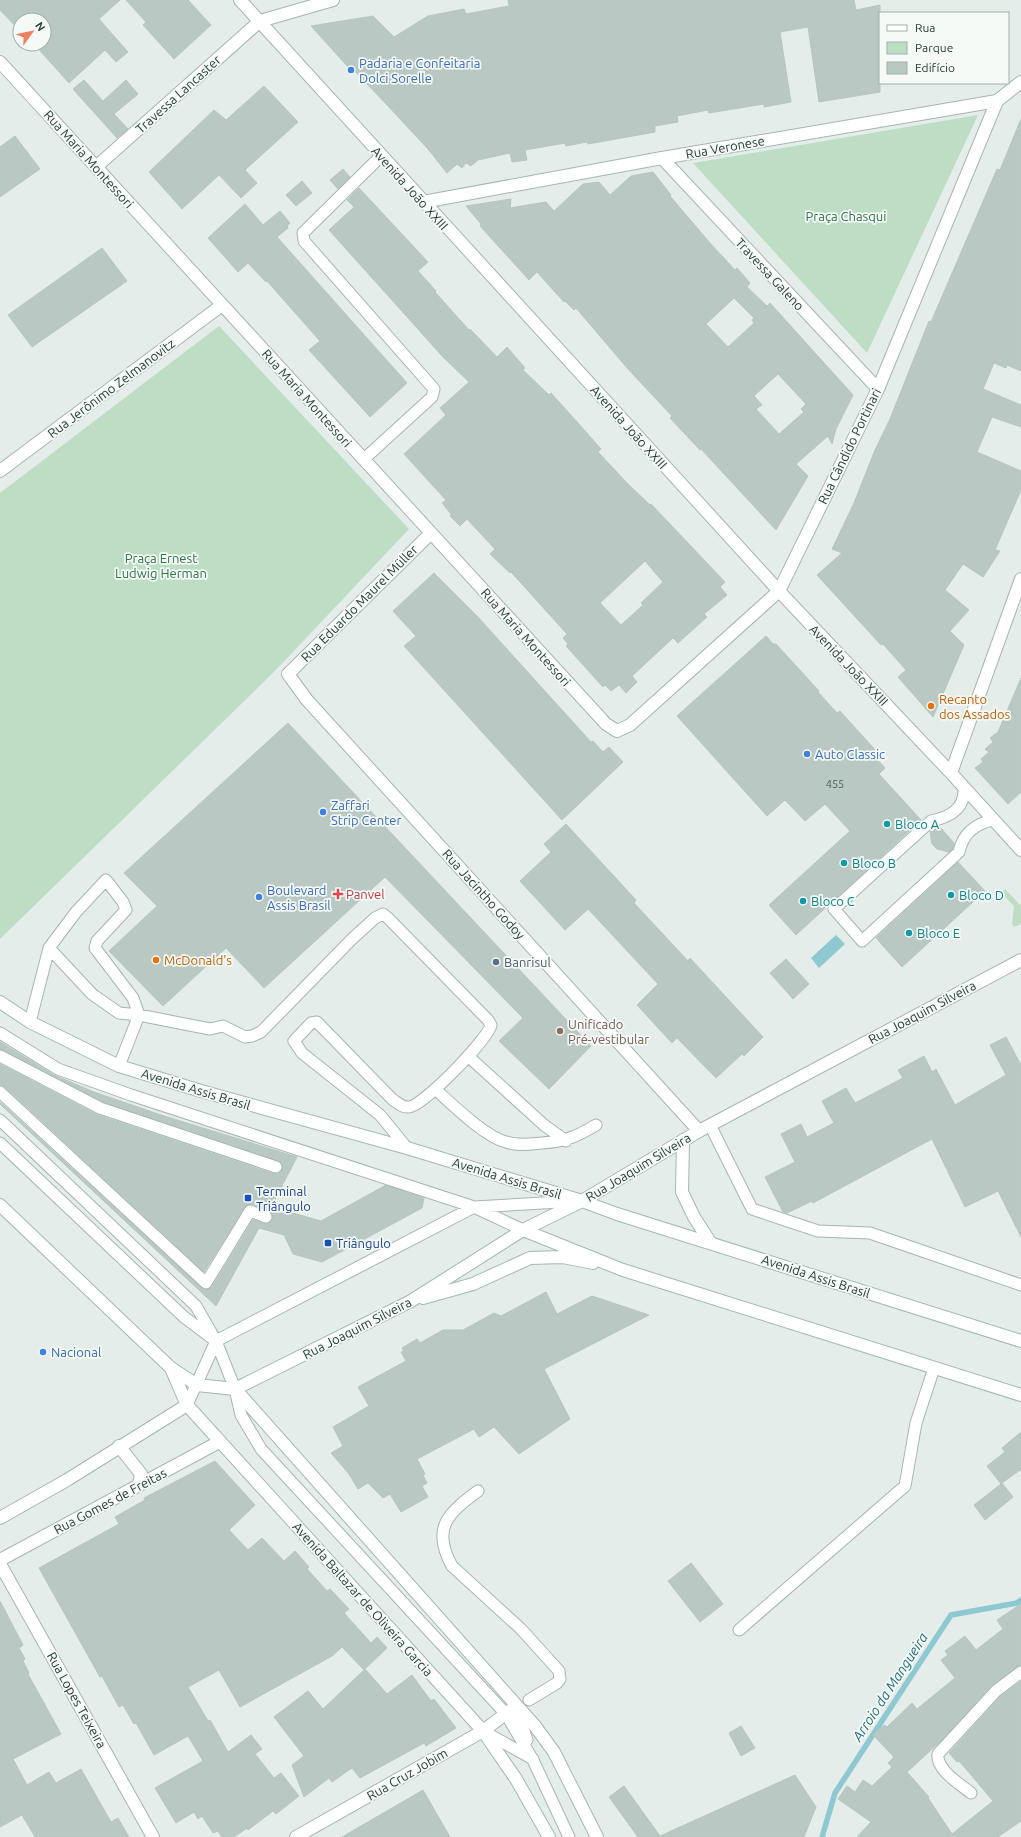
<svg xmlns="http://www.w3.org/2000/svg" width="1021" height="1837" viewBox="0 0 1021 1837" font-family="Ubuntu,sans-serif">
<rect width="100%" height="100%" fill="#e4ede9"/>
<!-- green -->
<path fill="#beddc5" d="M 978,115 L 867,353 L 693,163 Z
M 219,326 L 409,529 L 273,673 L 0,939 L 0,493 Z
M 1005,889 L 1021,906 L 1021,924 L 1014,927 L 1012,924 L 1014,906 L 1001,893 Z"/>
<!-- water -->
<path fill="#8ec8d0" d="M 836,935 L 845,944 L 819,968 L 811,958 Z"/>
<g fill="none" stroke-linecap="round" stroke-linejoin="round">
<!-- stream -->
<path stroke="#8ec8d0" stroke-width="5.5" d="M 822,1837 L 835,1793 L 951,1615 L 1017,1603 L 1021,1600"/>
</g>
<!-- building -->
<path fill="#b9c8c2" stroke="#b6c7bf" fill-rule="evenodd" d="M 0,0 L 120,0 L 99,19 L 128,52 L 116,62 L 105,50 L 69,83 L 34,44 L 44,44 L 44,20 L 20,20 L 20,31 L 0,10 Z
M 126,0 L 188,0 L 211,25 L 174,59 L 143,25 L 146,22 Z
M 508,0 L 854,0 L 856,10 L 880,5 L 880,92 L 819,102 L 808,27 L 780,32 L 791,102 L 764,107 L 764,104 L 709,113 L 708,110 L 677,116 L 678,122 L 655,126 L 655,132 L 588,144 L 587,142 L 566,146 L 565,143 L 525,150 L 527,160 L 512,162 L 510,153 L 478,160 L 471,166 L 466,163 L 462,168 L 457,164 L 447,173 L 428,149 L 388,106 L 350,66 L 349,68 L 311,26 L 373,16 L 394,37 L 428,16 L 464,9 L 466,14 L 509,6 Z
M 84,80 L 103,101 L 126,80 L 138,94 L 114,114 L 128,129 L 117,138 L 73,89 Z
M 264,86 L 298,122 L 245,170 L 257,183 L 241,198 L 219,175 L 182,209 L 149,172 L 214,110 L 226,120 Z
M 1021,119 L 1021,371 L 1007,365 L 1006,368 L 994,363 L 983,389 L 1021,405 L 1021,427 L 992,417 L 977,452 L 1021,471 L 1021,490 L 995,550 L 1000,551 L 983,577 L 963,564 L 945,590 L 969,610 L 950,631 L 964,645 L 933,717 L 898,677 L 906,670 L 883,644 L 881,645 L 817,575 L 842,553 L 832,549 L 854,503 L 875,450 L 890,419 L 929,321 L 931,322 L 997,169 L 1000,170 Z
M 15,136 L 40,169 L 0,197 L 0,147 Z
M 343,169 L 350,177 L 338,189 L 330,180 Z
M 653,172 L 671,195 L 670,196 L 710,243 L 735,270 L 737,268 L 750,283 L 747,287 L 767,306 L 770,303 L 853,395 L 836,429 L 832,444 L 828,436 L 796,464 L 808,476 L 776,530 L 701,449 L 700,450 L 670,418 L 672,416 L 628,369 L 576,308 L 574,310 L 565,301 L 564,302 L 537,272 L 529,280 L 480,226 L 481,224 L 466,206 L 511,199 L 510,208 L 546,202 L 554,211 L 583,184 L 599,182 L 610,195 L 631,176 ZM 734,298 L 754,318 L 752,320 L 754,323 L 728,347 L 706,324 ZM 778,374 L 806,404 L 801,409 L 804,412 L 779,434 L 756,409 L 762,405 L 754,396 Z
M 302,181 L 312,193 L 296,206 L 286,195 Z
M 359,188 L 428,262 L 418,271 L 436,291 L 435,292 L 469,330 L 470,329 L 497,357 L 507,347 L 525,368 L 523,370 L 549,395 L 551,393 L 578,423 L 601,449 L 598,452 L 627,483 L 650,505 L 651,504 L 725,582 L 720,587 L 727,595 L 704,614 L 707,617 L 678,643 L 673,638 L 632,676 L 637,682 L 626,693 L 619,685 L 611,691 L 605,685 L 603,687 L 566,646 L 568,644 L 563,638 L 567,634 L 511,572 L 510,573 L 490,554 L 495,549 L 467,519 L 460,526 L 450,516 L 451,514 L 442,503 L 446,500 L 404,454 L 446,415 L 440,408 L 469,382 L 443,357 L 329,230 L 354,207 L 347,200 ZM 645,561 L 663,582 L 641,603 L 643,605 L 621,625 L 600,603 Z
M 245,204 L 263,225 L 280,211 L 290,223 L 287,226 L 288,228 L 277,237 L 407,383 L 370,417 L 309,350 L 320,341 L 267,281 L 266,282 L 248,263 L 238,272 L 208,238 Z
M 102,248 L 127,281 L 32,347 L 8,315 Z
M 434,573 L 477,616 L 591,742 L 593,741 L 603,752 L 609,747 L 623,762 L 562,820 L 404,646 L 416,636 L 393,611 Z
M 766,636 L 773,644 L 776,644 L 819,691 L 818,692 L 837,713 L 840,711 L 878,753 L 874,756 L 885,768 L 879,774 L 921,820 L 796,935 L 769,905 L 850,831 L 825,804 L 805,821 L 785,800 L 767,816 L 677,716 Z
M 1021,678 L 1021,792 L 1008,804 L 975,768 L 983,762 L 981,759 L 989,752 L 985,749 L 993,742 L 990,738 L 998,732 Z
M 288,723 L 591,1046 L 549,1089 L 499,1041 L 523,1018 L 385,877 L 264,988 L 226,948 L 163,1006 L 109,951 L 157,906 L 124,873 Z
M 566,824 L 636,900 L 634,903 L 688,961 L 690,958 L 763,1037 L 744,1056 L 742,1054 L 716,1078 L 677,1038 L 672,1043 L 637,1005 L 658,984 L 588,909 L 565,930 L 520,881 L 551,852 L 544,844 Z
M 939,826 L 954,843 L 953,848 L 949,852 L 937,849 L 932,844 L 930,831 Z
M 958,862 L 985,891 L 902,967 L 876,938 Z
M 786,959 L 809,984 L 793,999 L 770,973 Z
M 1006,1037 L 1021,1065 L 1021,1237 L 998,1191 L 965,1207 L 932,1139 L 813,1203 L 812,1201 L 787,1213 L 783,1212 L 765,1177 L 795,1162 L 781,1134 L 801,1124 L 807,1137 L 834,1123 L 822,1101 L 846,1088 L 855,1103 L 903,1078 L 898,1070 L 924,1056 L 932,1072 L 936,1069 L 955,1105 L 1006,1075 L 990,1045 Z
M 0,1042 L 54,1075 L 94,1092 L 161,1115 L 297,1157 L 271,1207 L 321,1221 L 386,1185 L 424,1198 L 422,1208 L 322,1262 L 293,1254 L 284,1235 L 259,1228 L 216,1306 L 0,1104 L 0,1102 L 204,1290 L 212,1287 L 253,1220 L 268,1224 L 273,1219 L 271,1212 L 252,1204 L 246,1205 L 204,1272 L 5,1087 L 0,1085 L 0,1064 L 98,1115 L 274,1174 L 281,1172 L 283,1166 L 281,1163 L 103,1102 L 0,1049 Z
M 546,1292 L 557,1314 L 592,1296 L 649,1315 L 544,1369 L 570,1419 L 519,1454 L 494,1427 L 479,1437 L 474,1429 L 417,1459 L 425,1474 L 423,1475 L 427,1483 L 422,1486 L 428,1497 L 401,1512 L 390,1494 L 383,1498 L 368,1483 L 358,1489 L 349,1474 L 331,1453 L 343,1446 L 333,1427 L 369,1406 L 358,1387 L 406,1361 L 401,1352 L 404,1351 L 402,1348 L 417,1339 L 420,1343 L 443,1330 L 463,1330 L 494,1313 L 501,1316 Z
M 1021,1432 L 1021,1471 L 1020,1470 L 1002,1483 L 1013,1497 L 985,1520 L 974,1505 L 1001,1484 L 987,1466 L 1005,1452 L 1002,1448 Z
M 215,1461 L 255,1505 L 229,1530 L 248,1550 L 262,1538 L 284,1561 L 295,1551 L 309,1567 L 307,1569 L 327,1591 L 330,1589 L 349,1609 L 344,1613 L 371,1643 L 377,1637 L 387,1648 L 365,1669 L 387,1694 L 412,1675 L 431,1701 L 434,1699 L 456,1728 L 426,1746 L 424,1743 L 360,1778 L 352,1768 L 332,1782 L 329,1778 L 304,1797 L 292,1765 L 304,1756 L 274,1717 L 308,1691 L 323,1709 L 364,1670 L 342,1647 L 332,1656 L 240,1707 L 219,1670 L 188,1687 L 208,1721 L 210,1720 L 228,1752 L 251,1735 L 262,1749 L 255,1754 L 274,1778 L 281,1773 L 299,1796 L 276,1814 L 273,1811 L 248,1830 L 247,1828 L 234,1837 L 222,1837 L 218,1831 L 213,1833 L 202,1816 L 198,1819 L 194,1812 L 176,1823 L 155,1788 L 203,1761 L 188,1736 L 154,1755 L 136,1723 L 134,1724 L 123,1705 L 119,1707 L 102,1676 L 100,1677 L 39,1568 L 119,1524 L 115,1517 L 145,1500 L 144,1498 Z
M 691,1563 L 723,1604 L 700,1622 L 668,1581 Z
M 0,1601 L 23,1645 L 19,1648 L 25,1659 L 23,1661 L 29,1673 L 28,1674 L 61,1734 L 13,1759 L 27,1785 L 49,1772 L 56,1783 L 81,1769 L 111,1822 L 118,1818 L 129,1837 L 35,1837 L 22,1815 L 0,1827 Z
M 1021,1604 L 1021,1665 L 991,1686 L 940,1742 L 907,1772 L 929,1797 L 928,1798 L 952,1834 L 993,1801 L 966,1769 L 959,1761 L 957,1762 L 949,1753 L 1001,1696 L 1021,1681 L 1021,1821 L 998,1837 L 857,1837 L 871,1822 L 838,1799 L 847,1786 L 855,1792 L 863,1780 L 872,1786 L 892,1767 L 888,1763 L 894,1757 L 873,1735 L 884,1725 L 887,1727 L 912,1703 L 917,1709 L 955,1678 L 941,1660 L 948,1655 L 945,1651 L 965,1636 L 976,1650 L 1003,1629 L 997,1620 Z
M 741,1726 L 755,1748 L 741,1756 L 729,1733 Z
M 795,1775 L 816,1807 L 804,1837 L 638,1837 L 609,1797 L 624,1786 L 660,1836 Z
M 423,1790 L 450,1837 L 342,1837 Z"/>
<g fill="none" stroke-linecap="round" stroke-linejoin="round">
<!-- service casing -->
<g stroke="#a7b5b0" stroke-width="13">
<path id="service" d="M 364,459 L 432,397 L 434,389 L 304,241 L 303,233 L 381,156
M 964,788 C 965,809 950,817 931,821 L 834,909 L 862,941 L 959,852 C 963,833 975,824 993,820
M 30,1022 L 49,948
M 0,1033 L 58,1069 L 131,1095 L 474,1207 L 523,1230
M 0,1056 L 100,1108 L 276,1167
M 469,1057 L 544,1125 L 566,1141
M 119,1066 L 139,1015 L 133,998 L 95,948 L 97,941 L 126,910 L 123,902 L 106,880 L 76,912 L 49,948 L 92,994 L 119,1013 L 139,1015 L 210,1029 L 223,1026 L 245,1037 L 252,1036 L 261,1032 L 352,939 L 375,918 L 383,914 L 388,918 L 488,1020 L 491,1025 C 488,1039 422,1107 409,1107 C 402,1108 397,1102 392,1099 L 317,1022 L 311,1023 L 294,1041 L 302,1053 L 380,1115 L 407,1148
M 435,1089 C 453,1105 484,1136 506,1142 C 518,1146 530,1144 542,1143 C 566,1141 576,1137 596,1125
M 0,1092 L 206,1283 L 250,1211 L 266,1217
M 0,1120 L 196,1306 L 216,1341 L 474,1207 L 577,1201
M 710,1125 L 752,1209 L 818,1231 L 870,1233 L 1021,1285
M 0,1143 L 184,1317 L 216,1341 L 235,1389 L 241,1415 L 261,1449 L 506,1714 L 533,1760 L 569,1837
M 187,1405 L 216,1341
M 478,1491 C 448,1513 431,1528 452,1566 L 521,1629 L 559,1671 L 560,1679 L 557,1683 L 529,1700
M 739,1630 L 905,1486 L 916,1423 L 934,1368
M 516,1706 L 527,1740
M 483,1731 L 533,1759
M 971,1793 C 960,1784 936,1770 938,1754 L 996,1691 L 1021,1672"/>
</g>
<!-- minor casing -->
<g stroke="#a7b5b0" stroke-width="14">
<path id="minor" d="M 240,0 L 779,591 L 951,773 L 1021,850
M 0,62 L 606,724 L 617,731 L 630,725 L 779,591 L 878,389 L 997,101
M 662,158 L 878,389
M 96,167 L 260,21 L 333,0
M 423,202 L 662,158 L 997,101 L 1021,82
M 0,471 L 222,305
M 431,533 L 288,674 L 307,700 L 699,1131
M 951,773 L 1021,579
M 0,1564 L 153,1837"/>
</g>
<!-- tertiary casing -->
<g stroke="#a7b5b0" stroke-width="14">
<path id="tertiary" d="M 582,1201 L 699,1131 L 1021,960
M 119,1446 L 141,1474 L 139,1485
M 0,1518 L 67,1480 L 187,1405
M 0,1560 L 219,1442
M 296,1837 L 483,1731 L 516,1706"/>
</g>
<!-- secondary casing -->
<g stroke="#a2b9b0" stroke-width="14">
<path id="secondary" d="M 0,1002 L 30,1022 L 119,1066 L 201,1091 L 407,1148 L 582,1201 L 617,1214 L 1021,1341
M 683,1140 L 682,1192 L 694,1217 L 710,1242
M 0,1205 L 171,1368 L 197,1385 L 235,1389
M 523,1230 L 623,1270 L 1021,1395
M 423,1298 L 473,1284 L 530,1258 L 563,1257 L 593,1263
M 171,1368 L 187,1405 L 483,1731 L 516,1779 L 549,1837
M 235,1389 L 535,1726 L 554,1752 L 597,1837
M 235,1389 L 411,1301 L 523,1230 L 582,1201"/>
</g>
<!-- service -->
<use href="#service" stroke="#fff" stroke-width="11"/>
<!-- minor -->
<use href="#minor" stroke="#fff" stroke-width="12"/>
<!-- tertiary -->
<use href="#tertiary" stroke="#fff" stroke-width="12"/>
<!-- secondary -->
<use href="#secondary" stroke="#fff" stroke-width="12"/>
</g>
<!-- markers -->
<g fill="#3f7fe0" stroke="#f5faf7" stroke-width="1.5">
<circle cx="351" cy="70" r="4"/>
<circle cx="807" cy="754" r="4"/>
<circle cx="323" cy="812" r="4"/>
<circle cx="259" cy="897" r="4"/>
<circle cx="43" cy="1352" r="4"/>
</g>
<g fill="#e8710a" stroke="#f5faf7" stroke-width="1.5">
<circle cx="931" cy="706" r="4"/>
<circle cx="156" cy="960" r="4"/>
</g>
<g fill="#0f9aa8" stroke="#f5faf7" stroke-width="1.5">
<circle cx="887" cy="824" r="4"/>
<circle cx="844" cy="863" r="4"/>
<circle cx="951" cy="895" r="4"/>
<circle cx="803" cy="901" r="4"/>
<circle cx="909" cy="933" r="4"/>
</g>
<path fill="#e0444e" stroke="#f5faf7" stroke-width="1.5" d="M336 888h4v4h4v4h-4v4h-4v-4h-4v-4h4z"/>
<circle fill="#5c6f8a" stroke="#f5faf7" stroke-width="1.5" cx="496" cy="962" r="4"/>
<circle fill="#8d6e63" stroke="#f5faf7" stroke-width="1.5" cx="560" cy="1031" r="4"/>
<g fill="#1a4fb4" stroke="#f5faf7" stroke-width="1.5">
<rect x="244" y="1194" width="8" height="8" rx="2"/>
<rect x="324" y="1239" width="8" height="8" rx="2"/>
</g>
<g text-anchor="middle" stroke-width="3.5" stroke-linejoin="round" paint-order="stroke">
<!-- number labels -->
<g font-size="11" fill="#496059">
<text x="835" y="788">455</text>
</g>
<!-- shop labels -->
<g font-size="13" fill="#366cbe" stroke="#f5faf7" text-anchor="start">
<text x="359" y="68">Padaria e Confeitaria<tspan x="359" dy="15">Dolci Sorelle</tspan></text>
<text x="815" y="759">Auto Classic</text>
<text x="331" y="810">Zaffari<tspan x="331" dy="15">Strip Center</tspan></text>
<text x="267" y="895">Boulevard<tspan x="267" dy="15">Assis Brasil</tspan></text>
<text x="51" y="1357">Nacional</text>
</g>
<!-- street labels -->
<g font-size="13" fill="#243e36" stroke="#f5faf7">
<text transform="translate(178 94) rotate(-42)" y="5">Travessa Lancaster</text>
<text transform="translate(725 147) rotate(-10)" y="5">Rua Veronese</text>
<text transform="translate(89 159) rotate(48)" y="5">Rua Maria Montessori</text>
<text transform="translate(410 188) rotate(48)" y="5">Avenida João XXIII</text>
<text transform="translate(770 274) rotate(47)" y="5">Travessa Galeno</text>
<text transform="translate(111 388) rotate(-37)" y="5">Rua Jerônimo Zelmanovitz</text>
<text transform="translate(307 398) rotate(48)" y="5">Rua Maria Montessori</text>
<text transform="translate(629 427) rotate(48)" y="5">Avenida João XXIII</text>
<text transform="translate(849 446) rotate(-64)" y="5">Rua Cândido Portinari</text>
<text transform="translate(359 603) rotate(-45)" y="5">Rua Eduardo Maurel Müller</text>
<text transform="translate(526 637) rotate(48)" y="5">Rua Maria Montessori</text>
<text transform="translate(849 665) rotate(46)" y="5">Avenida João XXIII</text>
<text transform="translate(484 894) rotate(48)" y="5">Rua Jacintho Godoy</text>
<text transform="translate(922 1012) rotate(-28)" y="5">Rua Joaquim Silveira</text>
<text transform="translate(196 1089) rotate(17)" y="5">Avenida Assis Brasil</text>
<text transform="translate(638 1167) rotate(-31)" y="5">Rua Joaquim Silveira</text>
<text transform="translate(507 1178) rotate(17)" y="5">Avenida Assis Brasil</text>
<text transform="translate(816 1276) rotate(18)" y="5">Avenida Assis Brasil</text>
<text transform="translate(357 1328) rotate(-27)" y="5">Rua Joaquim Silveira</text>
<text transform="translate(110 1501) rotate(-28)" y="5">Rua Gomes de Freitas</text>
<text transform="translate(363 1599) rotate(48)" y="5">Avenida Baltazar de Oliveira Garcia</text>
<text transform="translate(77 1700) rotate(61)" y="5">Rua Lopes Teixeira</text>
<text transform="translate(407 1774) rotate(-30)" y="5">Rua Cruz Jobim</text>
</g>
<!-- park labels -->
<g font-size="13" fill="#2f7447" stroke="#f5faf7">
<text x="846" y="221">Praça Chasqui</text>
<text x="161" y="563">Praça Ernest<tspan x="161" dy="15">Ludwig Herman</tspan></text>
</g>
<!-- food labels -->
<g font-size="13" fill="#c56008" stroke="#f5faf7" text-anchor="start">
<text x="939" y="704">Recanto<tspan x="939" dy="15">dos Assados</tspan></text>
<text x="164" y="965">McDonald's</text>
</g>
<!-- culture labels -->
<g font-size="13" fill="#0d838f" stroke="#f5faf7" text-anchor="start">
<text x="895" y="829">Bloco A</text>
<text x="852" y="868">Bloco B</text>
<text x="959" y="900">Bloco D</text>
<text x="811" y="906">Bloco C</text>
<text x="917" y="938">Bloco E</text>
</g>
<!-- health labels -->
<g font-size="13" fill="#be3a42" stroke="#f5faf7" text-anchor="start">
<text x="346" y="899">Panvel</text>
</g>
<!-- service labels -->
<g font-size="13" fill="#4e5e75" stroke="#f5faf7" text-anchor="start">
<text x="504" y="967">Banrisul</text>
</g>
<!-- education labels -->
<g font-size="13" fill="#785e54" stroke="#f5faf7" text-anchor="start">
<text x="568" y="1029">Unificado<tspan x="568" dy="15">Pré-vestibular</tspan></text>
</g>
<!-- transit labels -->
<g font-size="13" fill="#164399" stroke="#f5faf7" text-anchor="start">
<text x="256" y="1196">Terminal<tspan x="256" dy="15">Triângulo</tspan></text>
<text x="336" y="1248">Triângulo</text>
</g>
<!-- water labels -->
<g font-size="14" font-style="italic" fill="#1f6d79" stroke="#f5faf7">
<text transform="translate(890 1687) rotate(-57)" y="5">Arroio da Mangueira</text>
</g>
</g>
<!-- legend -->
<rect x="879" y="12" width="130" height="72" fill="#f5faf7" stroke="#a1afaa"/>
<rect x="887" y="25" width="20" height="6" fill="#ffffff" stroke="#a1afaa"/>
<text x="915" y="32" font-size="12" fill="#243e36">Rua</text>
<rect x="887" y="42" width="20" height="12" fill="#beddc5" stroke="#a1afaa"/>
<text x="915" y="52" font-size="12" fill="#243e36">Parque</text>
<rect x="887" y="62" width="20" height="12" fill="#b9c8c2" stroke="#a1afaa"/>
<text x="915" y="72" font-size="12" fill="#243e36">Edifício</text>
<!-- north arrow -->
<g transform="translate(32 32) rotate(57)"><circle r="19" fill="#f5faf7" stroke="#a1afaa"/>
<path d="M0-3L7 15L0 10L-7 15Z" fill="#ee7f61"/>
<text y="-6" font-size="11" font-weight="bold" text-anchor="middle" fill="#243e36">N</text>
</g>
</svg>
